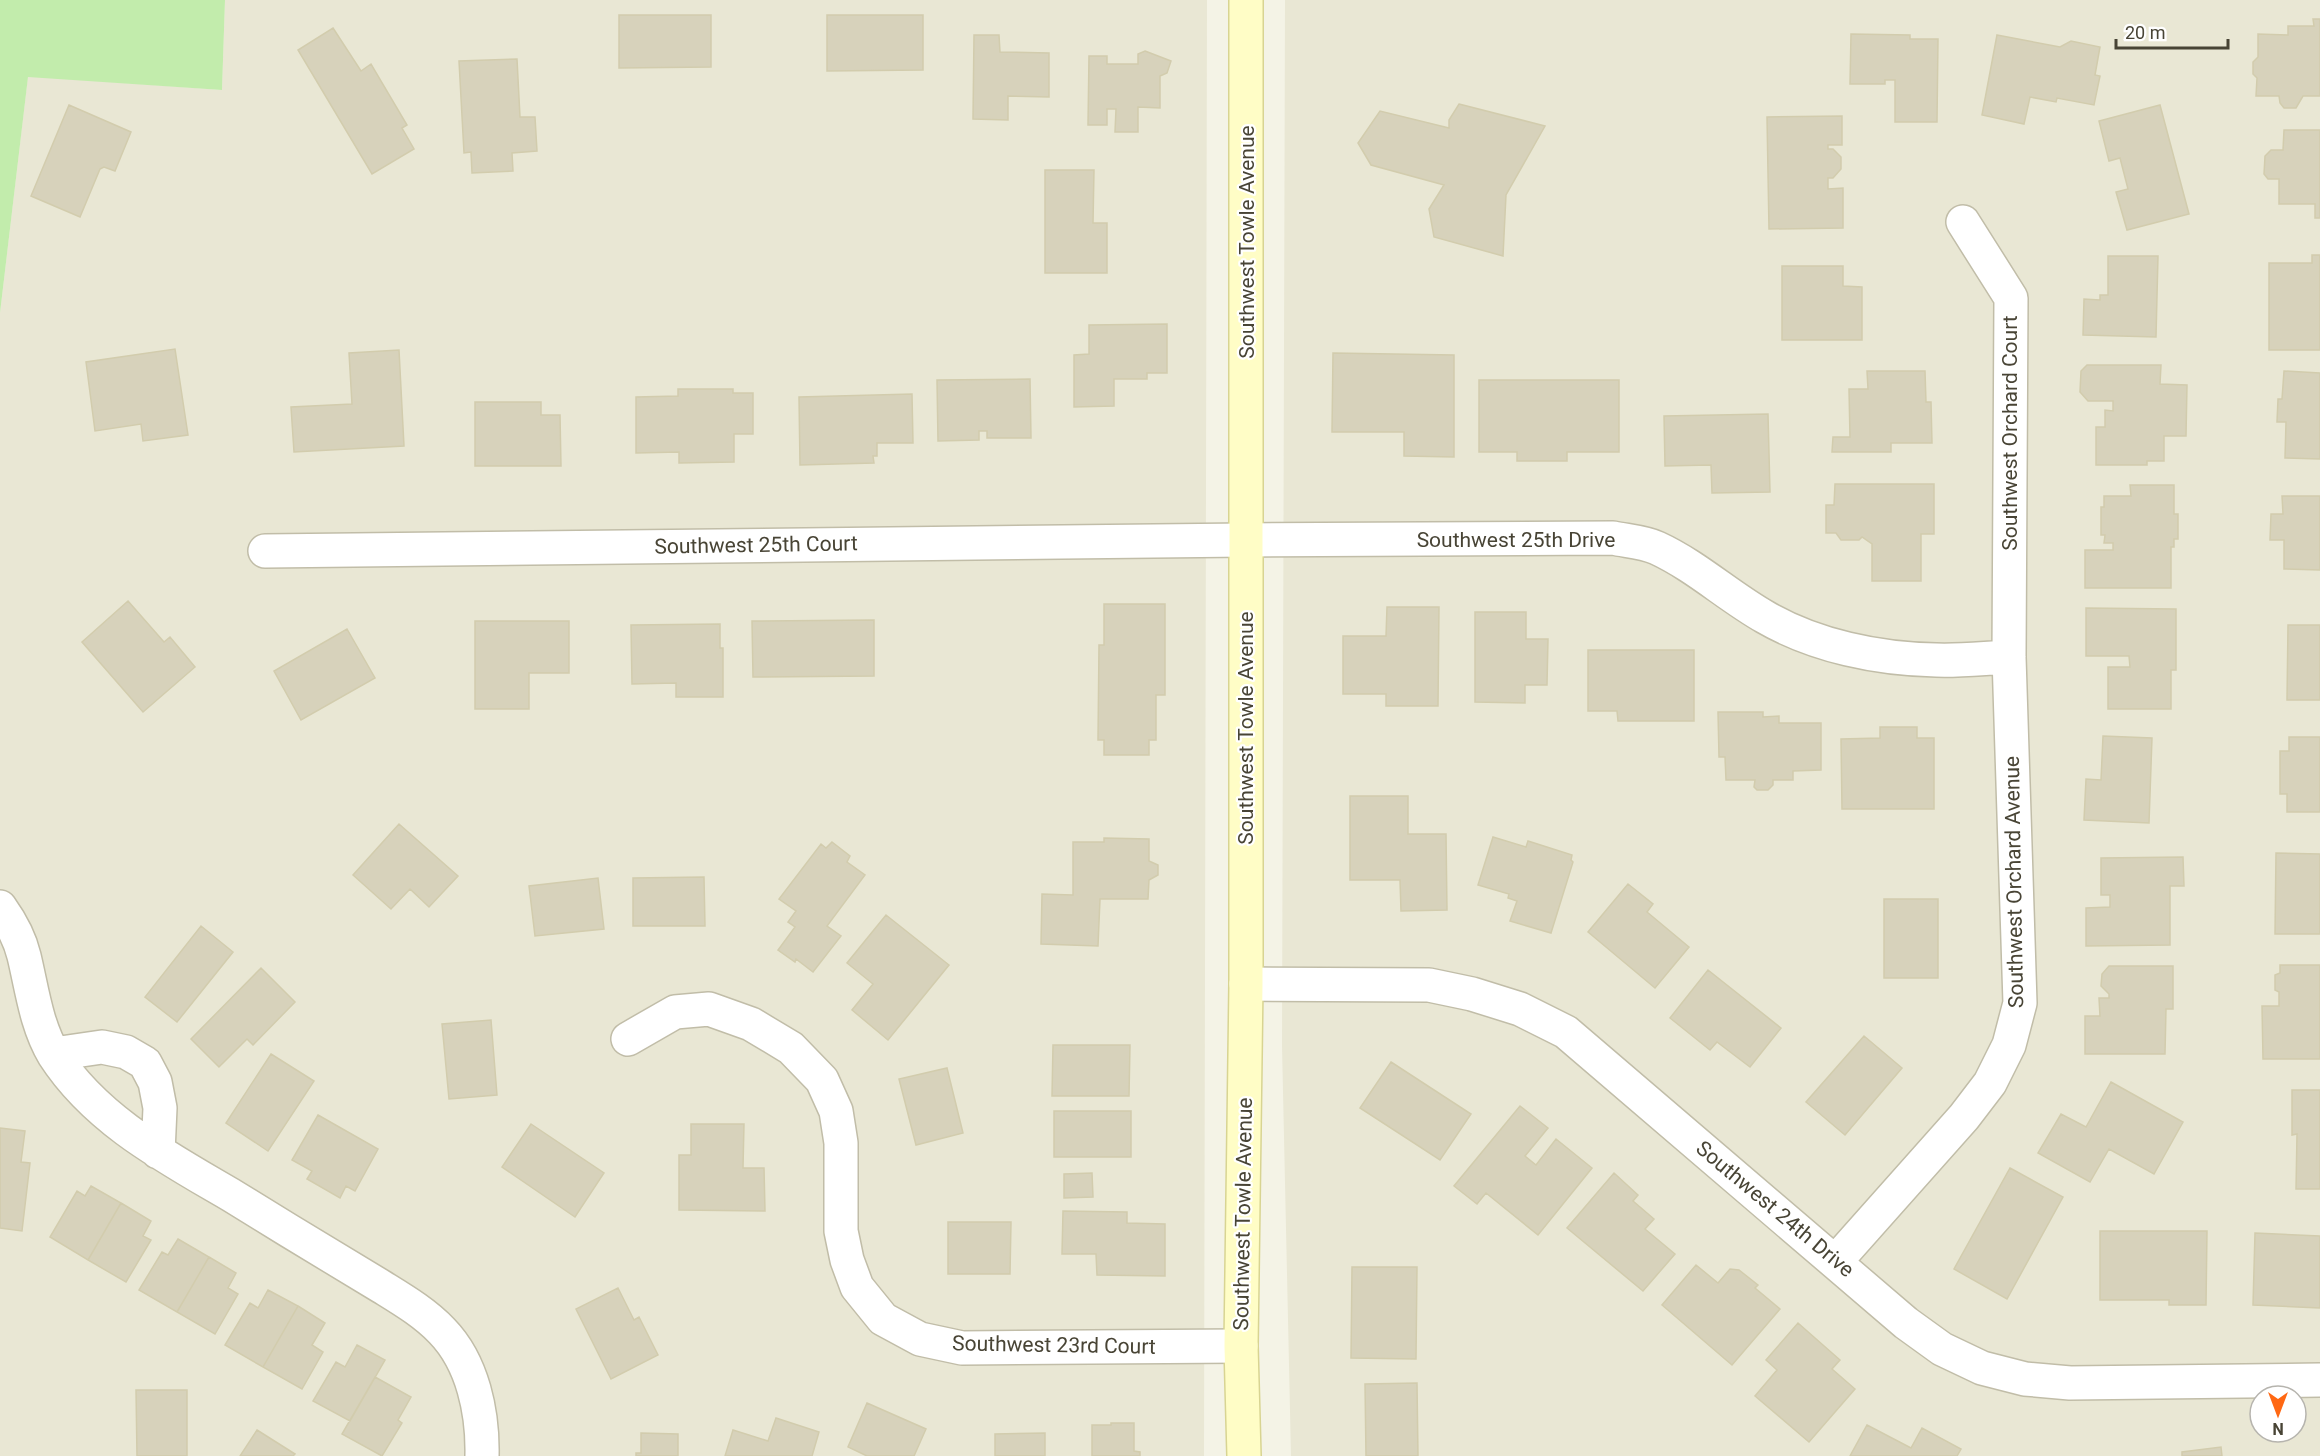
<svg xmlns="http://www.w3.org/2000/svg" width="2320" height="1456" viewBox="0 0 2320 1456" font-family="Roboto,sans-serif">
<rect width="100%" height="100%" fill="#f4f3e6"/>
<!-- residential -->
<path fill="#e9e7d4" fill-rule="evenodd" d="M 225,0 L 1207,0 L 1204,1456 L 0,1456 L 0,313 L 28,76 L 222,90 Z
M 1285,0 L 2320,0 L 2320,1456 L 1291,1456 L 1282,1046 ZM 2260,1396 L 2296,1396 L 2296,1432 L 2260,1432 Z"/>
<!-- green -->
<path fill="#c2ecac" d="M 0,0 L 225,0 L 222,90 L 28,77 L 0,313 Z"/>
<!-- building -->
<path fill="#d7d2bb" stroke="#d2ccad" stroke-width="1.5" d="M 619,15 L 711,15 L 711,67 L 619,68 Z
M 827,15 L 923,15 L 923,70 L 827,71 Z
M 2313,19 L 2320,19 L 2320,96 L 2303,96 L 2296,108 L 2284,108 L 2280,103 L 2279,96 L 2256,96 L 2257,78 L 2253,74 L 2253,62 L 2258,57 L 2258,34 L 2288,35 L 2288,26 L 2314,26 Z
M 333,28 L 361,71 L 371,64 L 407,125 L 402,128 L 414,149 L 372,174 L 298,50 Z
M 1851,34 L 1910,35 L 1910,39 L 1938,39 L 1937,122 L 1895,122 L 1895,80 L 1885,80 L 1885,84 L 1850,84 Z
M 974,35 L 999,35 L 1000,52 L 1049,53 L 1049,97 L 1008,96 L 1008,120 L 973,119 Z
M 1997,35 L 2060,47 L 2071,41 L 2100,47 L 2095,75 L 2100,76 L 2094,105 L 2057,98 L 2056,102 L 2030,97 L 2024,124 L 1982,115 Z
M 1145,51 L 1171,61 L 1167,73 L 1160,76 L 1160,108 L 1138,107 L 1138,132 L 1115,132 L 1116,109 L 1107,109 L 1107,125 L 1088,125 L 1089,56 L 1107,56 L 1107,64 L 1138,64 L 1138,54 Z
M 517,59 L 520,117 L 535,117 L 537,151 L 512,153 L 513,171 L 472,173 L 471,152 L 464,153 L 459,61 Z
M 1459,104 L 1545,126 L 1506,195 L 1503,256 L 1434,237 L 1429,209 L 1444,185 L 1371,165 L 1358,143 L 1380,111 L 1449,128 L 1449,120 Z
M 69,105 L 131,132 L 115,171 L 104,167 L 100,169 L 80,217 L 31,196 Z
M 2160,105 L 2189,214 L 2127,230 L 2116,192 L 2128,189 L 2120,158 L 2109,161 L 2099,121 Z
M 1842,116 L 1842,145 L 1828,145 L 1828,149 L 1833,149 L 1841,157 L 1841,169 L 1833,178 L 1828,178 L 1828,189 L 1843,188 L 1843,228 L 1769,229 L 1767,117 Z
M 2284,130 L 2320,130 L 2320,218 L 2315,218 L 2315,204 L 2279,204 L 2279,179 L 2268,179 L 2264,174 L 2265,156 L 2271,150 L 2283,150 Z
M 1045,170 L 1094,170 L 1093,223 L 1107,223 L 1107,273 L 1045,273 Z
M 2312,255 L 2320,255 L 2320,350 L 2269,350 L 2269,263 L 2312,263 Z
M 2108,256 L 2158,256 L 2156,337 L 2083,335 L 2084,299 L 2100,300 L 2100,295 L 2108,295 Z
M 1782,266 L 1843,266 L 1843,286 L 1862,287 L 1862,340 L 1782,340 Z
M 1167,324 L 1167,373 L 1147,373 L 1147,379 L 1114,379 L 1114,406 L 1074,407 L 1074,355 L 1089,354 L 1089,325 Z
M 175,349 L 188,435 L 143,441 L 141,424 L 95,431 L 86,362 Z
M 399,350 L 404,446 L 294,452 L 291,407 L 352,404 L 349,353 Z
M 1333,353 L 1454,355 L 1454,457 L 1404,456 L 1404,432 L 1332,432 Z
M 2087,365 L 2161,365 L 2160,384 L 2187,385 L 2186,436 L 2164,436 L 2164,461 L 2147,461 L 2147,465 L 2096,465 L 2096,427 L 2105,427 L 2105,410 L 2113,411 L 2113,401 L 2088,401 L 2080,392 L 2081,371 Z
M 1867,371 L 1925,371 L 1926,402 L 1931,402 L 1932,443 L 1891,443 L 1891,452 L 1832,452 L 1833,437 L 1850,437 L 1849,389 L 1868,389 Z
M 2284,371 L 2320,373 L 2320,459 L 2285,458 L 2286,422 L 2277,422 L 2278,399 L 2282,399 Z
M 1030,379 L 1031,438 L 987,438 L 987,431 L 979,431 L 979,440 L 938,441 L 937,380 Z
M 1479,380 L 1619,380 L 1619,452 L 1567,452 L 1567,461 L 1517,461 L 1517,452 L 1479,452 Z
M 678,389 L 733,389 L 733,393 L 753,393 L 753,434 L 734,434 L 734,462 L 679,463 L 679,452 L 636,453 L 636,397 L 678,396 Z
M 912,394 L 913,443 L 877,443 L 877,456 L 873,456 L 874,463 L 800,465 L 799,397 Z
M 475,402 L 541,402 L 541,415 L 560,415 L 561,466 L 475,466 Z
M 1768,414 L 1770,492 L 1712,493 L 1711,465 L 1665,466 L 1664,416 Z
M 1835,484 L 1934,484 L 1934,534 L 1921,534 L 1921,581 L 1872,581 L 1872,544 L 1862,537 L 1859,540 L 1841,540 L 1836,533 L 1826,533 L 1826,505 L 1834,505 Z
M 2130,485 L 2174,485 L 2174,514 L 2178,514 L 2178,539 L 2174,539 L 2174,547 L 2171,547 L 2171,588 L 2085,588 L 2085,550 L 2113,550 L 2113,543 L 2104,543 L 2105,535 L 2101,535 L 2101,507 L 2104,507 L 2104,496 L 2131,496 Z
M 2282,496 L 2320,496 L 2320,570 L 2284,569 L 2284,540 L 2270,540 L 2271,514 L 2283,514 Z
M 128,601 L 164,642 L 170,637 L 195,667 L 143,712 L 82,642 Z
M 1104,604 L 1165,604 L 1165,695 L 1156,695 L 1156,740 L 1149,740 L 1149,755 L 1104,755 L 1104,740 L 1098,740 L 1099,645 L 1104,645 Z
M 1387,607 L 1439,607 L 1438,706 L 1386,706 L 1386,694 L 1343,694 L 1343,636 L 1386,636 Z
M 2086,608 L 2176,609 L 2176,670 L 2171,670 L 2171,709 L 2108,709 L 2108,667 L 2130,667 L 2129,656 L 2086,656 Z
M 1475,612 L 1526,612 L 1526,639 L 1548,639 L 1547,685 L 1525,685 L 1525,703 L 1475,702 Z
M 874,620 L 874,676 L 753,677 L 752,621 Z
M 475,621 L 569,621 L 569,673 L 529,673 L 529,709 L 475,709 Z
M 720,624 L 720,648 L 723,648 L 723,697 L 676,697 L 676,683 L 632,684 L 631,625 Z
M 2288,625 L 2320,625 L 2320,700 L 2287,700 Z
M 347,629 L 375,678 L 301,720 L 274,671 Z
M 1588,650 L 1694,650 L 1694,721 L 1618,721 L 1617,711 L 1588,711 Z
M 1718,712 L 1763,712 L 1763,717 L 1779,716 L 1779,723 L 1821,723 L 1821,770 L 1793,771 L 1793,780 L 1773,780 L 1773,785 L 1768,790 L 1757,790 L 1754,787 L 1755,780 L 1726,780 L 1725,757 L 1719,757 Z
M 1880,727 L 1917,727 L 1917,738 L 1934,738 L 1934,809 L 1842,809 L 1841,739 L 1880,738 Z
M 2103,736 L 2152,738 L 2149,823 L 2084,820 L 2086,779 L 2101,780 Z
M 2289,737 L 2320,737 L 2320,812 L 2287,812 L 2287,794 L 2280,794 L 2280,751 L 2289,751 Z
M 1350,796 L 1408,796 L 1408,834 L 1446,834 L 1447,910 L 1401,911 L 1400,880 L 1350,880 Z
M 399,824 L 458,876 L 429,907 L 410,889 L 391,909 L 353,875 Z
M 1493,837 L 1526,847 L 1528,841 L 1572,855 L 1571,860 L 1573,862 L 1551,933 L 1510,921 L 1517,901 L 1508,898 L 1509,894 L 1478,885 Z
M 1104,838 L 1149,839 L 1149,861 L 1158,865 L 1158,875 L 1149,880 L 1148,899 L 1100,899 L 1098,946 L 1041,944 L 1042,894 L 1073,895 L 1073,842 L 1104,842 Z
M 832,842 L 850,856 L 847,862 L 865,875 L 827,926 L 841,936 L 813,972 L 796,959 L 795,962 L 778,950 L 795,927 L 788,922 L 796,911 L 779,899 L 821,844 L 826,848 Z
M 2276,853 L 2320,854 L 2320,934 L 2275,934 Z
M 2183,857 L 2184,886 L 2170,886 L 2170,945 L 2086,946 L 2086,908 L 2110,907 L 2110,895 L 2101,895 L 2101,858 Z
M 704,877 L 705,926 L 633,926 L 633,878 Z
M 598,878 L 604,929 L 535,936 L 529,886 Z
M 1628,884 L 1653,904 L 1647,912 L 1689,947 L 1655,988 L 1588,932 Z
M 1884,899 L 1938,899 L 1938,978 L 1884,978 Z
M 886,915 L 949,965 L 888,1040 L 852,1010 L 873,984 L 847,963 Z
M 201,926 L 233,952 L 177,1022 L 145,997 Z
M 2280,965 L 2320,965 L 2320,1059 L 2263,1059 L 2262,1006 L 2279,1006 L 2279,992 L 2275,990 L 2275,975 L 2280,973 Z
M 2109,966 L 2173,966 L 2173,1009 L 2166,1009 L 2165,1054 L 2085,1054 L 2085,1016 L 2100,1016 L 2099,998 L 2109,998 L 2109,994 L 2101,986 L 2102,974 Z
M 261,968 L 295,1002 L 253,1045 L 247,1039 L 219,1067 L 191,1039 Z
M 1708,970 L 1781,1028 L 1750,1067 L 1717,1042 L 1710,1050 L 1670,1018 Z
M 491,1020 L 497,1095 L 449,1099 L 442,1024 Z
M 1864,1036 L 1902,1068 L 1845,1135 L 1806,1102 Z
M 1053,1045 L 1130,1045 L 1129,1096 L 1052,1096 Z
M 271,1054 L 314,1081 L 268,1151 L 226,1123 Z
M 1391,1062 L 1471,1114 L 1440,1160 L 1360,1108 Z
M 947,1068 L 963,1133 L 916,1145 L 899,1079 Z
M 2111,1082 L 2183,1122 L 2154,1174 L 2109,1149 L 2090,1182 L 2038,1153 L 2061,1114 L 2086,1127 Z
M 2292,1090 L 2320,1090 L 2320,1189 L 2296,1189 L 2297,1134 L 2292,1135 Z
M 1520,1106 L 1548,1128 L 1525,1156 L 1536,1165 L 1556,1139 L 1592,1168 L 1538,1235 L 1486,1193 L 1477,1204 L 1454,1186 Z
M 1054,1111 L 1131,1111 L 1131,1157 L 1054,1157 Z
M 318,1115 L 378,1149 L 355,1191 L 346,1186 L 340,1198 L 307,1179 L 312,1171 L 292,1160 Z
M 531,1124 L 604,1173 L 575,1217 L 502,1167 Z
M 691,1124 L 744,1124 L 743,1168 L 764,1168 L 765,1211 L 679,1210 L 679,1155 L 691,1155 Z
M 0,1128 L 25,1131 L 21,1162 L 30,1163 L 22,1231 L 0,1228 Z
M 2010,1168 L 2063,1197 L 2007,1299 L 1954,1269 Z
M 1092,1173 L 1093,1197 L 1064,1198 L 1064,1174 Z
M 1614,1173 L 1638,1195 L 1633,1201 L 1654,1219 L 1645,1229 L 1675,1254 L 1643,1291 L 1567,1228 Z
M 91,1186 L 121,1203 L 88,1260 L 50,1237 L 77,1191 L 85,1196 Z
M 121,1203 L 151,1221 L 143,1236 L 151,1240 L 126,1282 L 88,1260 Z
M 1063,1211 L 1127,1212 L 1127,1223 L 1165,1224 L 1165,1276 L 1097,1275 L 1096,1254 L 1062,1254 Z
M 948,1222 L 1011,1222 L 1010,1274 L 948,1274 Z
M 2100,1231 L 2207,1231 L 2206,1305 L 2169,1305 L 2169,1300 L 2100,1300 Z
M 2255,1233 L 2320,1236 L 2320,1308 L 2253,1305 Z
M 178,1239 L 209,1257 L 177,1312 L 139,1290 L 162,1252 L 168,1255 Z
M 209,1257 L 236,1273 L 228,1288 L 238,1294 L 215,1334 L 177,1312 Z
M 1696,1265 L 1718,1283 L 1730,1269 L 1739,1270 L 1758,1285 L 1755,1288 L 1780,1309 L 1732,1365 L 1662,1305 Z
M 1352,1267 L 1417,1267 L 1416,1359 L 1351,1358 Z
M 618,1288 L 634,1320 L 639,1317 L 658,1355 L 611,1379 L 576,1309 Z
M 268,1290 L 298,1306 L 263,1367 L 225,1345 L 250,1303 L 258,1308 Z
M 298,1306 L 325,1323 L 312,1345 L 323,1352 L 302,1389 L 263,1367 Z
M 1798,1323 L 1840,1360 L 1832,1369 L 1855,1389 L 1809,1442 L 1755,1396 L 1777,1370 L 1766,1360 Z
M 357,1345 L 385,1360 L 350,1421 L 313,1401 L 336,1362 L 345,1367 Z
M 375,1377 L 411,1397 L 398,1420 L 402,1423 L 382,1456 L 342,1434 Z
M 1417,1383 L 1418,1456 L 1366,1456 L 1365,1384 Z
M 136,1390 L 187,1390 L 187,1456 L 137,1456 Z
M 867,1403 L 926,1429 L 914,1456 L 867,1456 L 848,1447 Z
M 776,1418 L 819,1432 L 812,1456 L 725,1456 L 733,1430 L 768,1441 Z
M 1111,1423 L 1134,1423 L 1134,1451 L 1140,1452 L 1140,1456 L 1092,1456 L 1092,1425 L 1111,1425 Z
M 1867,1425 L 1911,1448 L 1922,1428 L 1961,1449 L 1957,1456 L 1850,1456 Z
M 257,1430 L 295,1454 L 293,1456 L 240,1456 Z
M 641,1433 L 678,1434 L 678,1456 L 636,1456 L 636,1453 L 641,1453 Z
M 1045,1433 L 1045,1456 L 995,1456 L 995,1434 Z
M 2221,1447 L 2222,1456 L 2182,1456 L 2182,1452 Z"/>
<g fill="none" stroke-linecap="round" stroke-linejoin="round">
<!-- minor casing -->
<g stroke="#c1bda8" stroke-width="36">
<path id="minor" d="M 265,551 L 1246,540 L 1613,538 C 1627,541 1644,542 1657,548 C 1696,566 1728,596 1765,617 C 1815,646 1878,659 1936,660 C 1960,661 1985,658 2009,657
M 0,907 C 10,921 20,939 24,956 C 32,989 36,1025 54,1055 C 96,1120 166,1157 231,1195 C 281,1226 332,1257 382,1287 C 403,1300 425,1313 442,1331 C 473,1363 483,1413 482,1456
M 1246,984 L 1429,985 L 1472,994 L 1520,1009 L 1566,1032 L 1906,1323 L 1942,1349 L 1982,1368 L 2025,1379 L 2070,1383 L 2320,1380
M 628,1039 L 675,1012 L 709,1009 L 751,1024 L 791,1048 L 822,1080 L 836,1111 L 841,1143 L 841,1231 L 847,1260 L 857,1287 L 883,1319 L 920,1339 L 962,1348 L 1241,1346
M 54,1054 L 102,1047 L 126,1052 L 145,1063 L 155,1082 L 160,1108 L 158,1152
M 1836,1261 L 1964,1117 L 1990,1083 L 2009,1045 L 2020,1003 L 2009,657 L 2011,298 L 1963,222"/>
</g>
<!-- secondary casing -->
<g stroke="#d8d492" stroke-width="36">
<path id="secondary" d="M 1244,1456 L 1241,1346 L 1246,984 L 1246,0"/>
</g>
<!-- minor -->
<use href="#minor" stroke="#fff" stroke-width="33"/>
<!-- secondary -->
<use href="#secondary" stroke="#fffdc6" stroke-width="33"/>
</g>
<g text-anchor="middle" stroke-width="4.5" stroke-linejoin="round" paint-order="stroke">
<!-- street labels -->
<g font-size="21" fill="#484435" stroke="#fff">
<text transform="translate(1247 242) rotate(-90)" y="7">Southwest Towle Avenue</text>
<text transform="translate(2010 433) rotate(-90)" y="7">Southwest Orchard Court</text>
<text x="1516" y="547">Southwest 25th Drive</text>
<text transform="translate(756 545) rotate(-1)" y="7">Southwest 25th Court</text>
<text transform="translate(1246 728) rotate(-90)" y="7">Southwest Towle Avenue</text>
<text transform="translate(2014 882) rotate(-91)" y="7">Southwest Orchard Avenue</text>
<text transform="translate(1775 1209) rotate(40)" y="7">Southwest 24th Drive</text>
<text transform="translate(1243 1214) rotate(-89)" y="7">Southwest Towle Avenue</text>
<text transform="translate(1054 1345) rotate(1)" y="7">Southwest 23rd Court</text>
</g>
</g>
<!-- north arrow -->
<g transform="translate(2278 1414) rotate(180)"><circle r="28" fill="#ffffff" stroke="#b6b4ae" stroke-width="1.5"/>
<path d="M0-4.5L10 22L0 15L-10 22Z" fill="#ff6813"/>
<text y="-9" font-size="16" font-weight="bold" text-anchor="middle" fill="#484435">N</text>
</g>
<!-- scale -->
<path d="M2116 39v9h112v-9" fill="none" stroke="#484435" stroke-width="3"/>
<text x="2125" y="39" font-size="18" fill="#484435" stroke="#ffffff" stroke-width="4.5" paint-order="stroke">20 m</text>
</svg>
